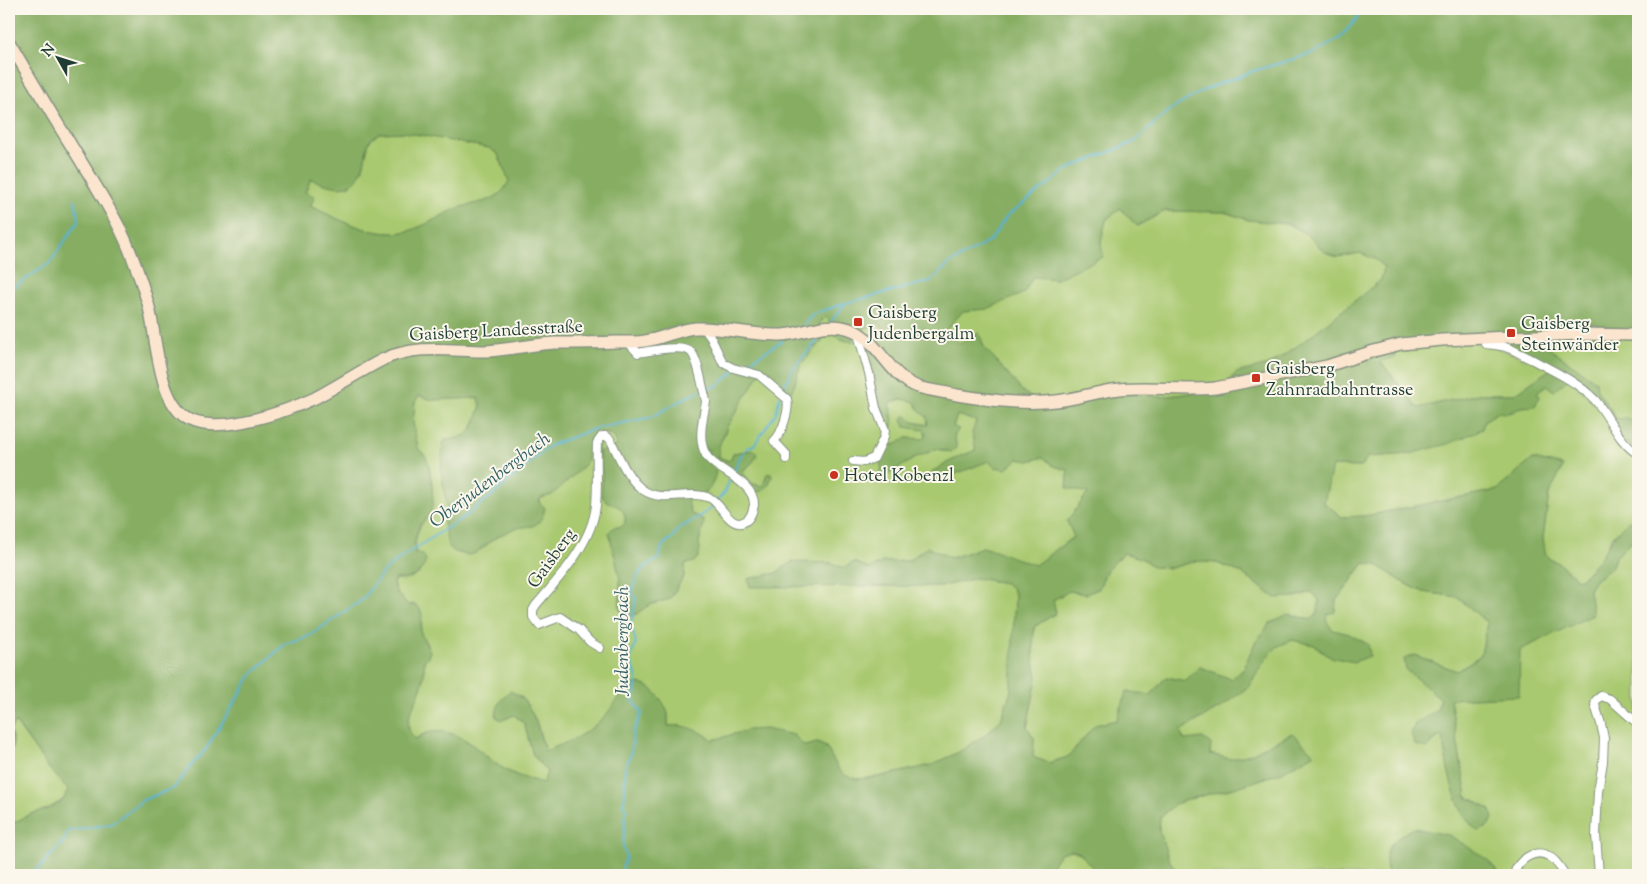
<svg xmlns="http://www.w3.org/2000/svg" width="1647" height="884" viewBox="0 0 1647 884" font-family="'Sorts Mill Goudy',serif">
<rect width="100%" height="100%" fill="#fbf7ec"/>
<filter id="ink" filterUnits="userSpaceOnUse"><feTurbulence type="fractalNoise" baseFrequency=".02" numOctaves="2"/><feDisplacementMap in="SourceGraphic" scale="10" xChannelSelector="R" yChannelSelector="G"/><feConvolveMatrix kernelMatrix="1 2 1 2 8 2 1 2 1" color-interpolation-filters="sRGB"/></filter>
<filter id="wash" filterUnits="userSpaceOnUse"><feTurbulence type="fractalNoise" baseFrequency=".0096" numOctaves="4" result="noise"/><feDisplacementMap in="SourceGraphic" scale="20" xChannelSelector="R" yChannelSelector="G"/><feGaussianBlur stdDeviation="1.12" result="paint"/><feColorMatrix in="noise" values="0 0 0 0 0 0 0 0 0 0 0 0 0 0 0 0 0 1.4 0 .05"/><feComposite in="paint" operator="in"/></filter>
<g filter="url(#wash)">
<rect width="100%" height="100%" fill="#eee9ce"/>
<!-- green -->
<path fill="#a9c970" stroke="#648352" d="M 404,132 L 489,148 L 498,154 L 509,181 C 498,203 481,201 461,208 C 444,213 429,225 412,230 C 379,241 339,220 310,206 L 305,192 L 311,179 C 325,184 336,188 351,185 L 362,171 L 369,142 L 379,133 Z
M 1121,208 L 1137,226 L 1165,211 L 1224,212 L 1249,220 L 1289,224 L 1305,233 L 1325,252 L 1337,257 L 1360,253 L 1377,260 L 1384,268 L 1381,280 L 1303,342 L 1276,361 L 1265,366 L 1240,372 L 1233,377 L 1231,382 L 1222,389 L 1161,397 L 1124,392 L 1043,406 L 1022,391 L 984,347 L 979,333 L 959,343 L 946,330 L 963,311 L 987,309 L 1033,276 L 1056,279 L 1101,242 L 1106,220 Z
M 825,317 L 831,323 L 853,335 L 862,330 L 878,323 L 884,330 L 880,342 L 865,342 L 863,343 L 871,367 L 888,429 C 897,421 891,413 889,403 L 902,398 L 915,402 L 919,410 L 927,417 L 929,425 L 912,422 L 907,416 L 904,416 L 924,430 L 926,435 L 922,439 L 906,438 L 895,445 L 889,444 L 889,438 L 880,458 L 904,465 L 916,457 L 937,449 L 946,452 L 956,443 L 954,437 L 958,429 L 953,428 L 957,415 L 976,421 L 973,433 L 976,450 L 946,463 L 1018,459 L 1029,461 L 1043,457 L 1054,466 L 1068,470 L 1089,493 L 1067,521 L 1074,536 L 1035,566 L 983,547 L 951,558 L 927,547 L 908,561 L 883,562 L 869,569 L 854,562 L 843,568 L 832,563 L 792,562 L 777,573 L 748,579 L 750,586 L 943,586 L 976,578 L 1005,583 L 1012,588 L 1015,595 L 1011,691 L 1001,720 L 985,735 L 959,752 L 932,765 L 878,777 L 858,779 L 846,776 L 839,770 L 826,747 L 817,743 L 807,746 L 802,744 L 793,735 L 732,734 L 725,738 L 713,740 C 701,731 683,724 668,726 L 668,714 L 641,683 L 633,685 L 604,717 L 587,732 L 564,744 L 545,751 L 536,720 L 520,695 L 502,720 L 514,715 L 524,723 L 533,755 L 547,772 L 543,783 L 519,777 L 499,766 L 466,740 L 424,734 L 415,739 C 398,724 420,697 423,681 C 425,674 423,667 424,661 C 424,656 427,651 428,646 L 420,632 L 422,624 L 414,604 L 408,605 L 397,593 L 393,583 L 395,579 L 404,580 L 419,574 C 416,555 411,535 425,520 L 426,457 L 418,448 L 413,423 L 415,402 L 419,396 L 433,400 L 478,398 L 481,405 C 473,428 473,438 445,440 L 441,472 L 447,506 L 443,517 L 449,548 L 481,550 C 491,541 502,531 515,528 C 531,523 540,529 545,508 L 539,502 L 541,498 L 552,495 L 590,445 L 595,473 L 594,446 L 609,434 L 615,438 L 617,446 L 599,453 C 601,464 603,475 602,486 C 602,490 600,494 603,498 C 612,508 627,503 625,523 L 621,527 L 609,532 L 620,579 L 620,610 L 632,616 L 649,605 L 670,599 L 684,576 L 685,564 L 700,549 L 699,543 L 703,527 L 701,518 L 691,514 L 687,498 L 716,472 L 707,461 L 704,446 L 708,449 L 710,457 L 733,469 L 754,490 L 763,491 L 769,484 L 767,474 L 763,485 L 760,486 L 751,483 L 742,473 L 743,470 L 747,468 L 754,450 L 733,453 L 731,460 L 729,461 L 719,457 L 719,446 L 728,425 L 760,373 L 765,371 L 795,385 C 796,379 797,370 800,364 C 804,359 816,347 821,343 L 822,332 L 819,323 Z
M 1638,333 L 1638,437 L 1636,427 L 1617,420 L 1597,390 L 1537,340 Z
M 1468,337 L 1552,368 L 1515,394 L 1478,394 L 1418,408 L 1380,361 L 1394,358 L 1394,350 Z
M 1569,378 L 1609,418 L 1609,432 C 1618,441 1628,443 1638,449 L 1638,515 L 1613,536 L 1601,557 L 1582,578 L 1577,579 L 1559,563 L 1549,559 L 1545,552 L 1543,538 L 1549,494 L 1563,466 L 1533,459 L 1497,490 L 1365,516 L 1342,517 L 1324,503 L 1331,466 L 1361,467 L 1367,457 L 1410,454 L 1485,420 L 1499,412 L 1514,412 L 1520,407 L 1535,406 L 1537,392 L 1546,385 Z
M 1638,538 L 1638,875 L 1500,875 L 1487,859 L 1386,866 L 1389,875 L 1178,875 L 1168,858 L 1159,830 L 1160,817 L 1175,804 L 1193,798 L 1234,788 L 1280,773 L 1313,754 L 1292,733 L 1251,754 L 1231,759 L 1210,754 L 1184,740 L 1179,731 L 1221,707 L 1248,687 L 1266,658 L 1278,646 L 1293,640 L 1314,645 L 1330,657 L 1349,634 L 1332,630 L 1326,621 L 1328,614 L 1364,563 L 1377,565 L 1406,584 L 1424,592 L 1458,597 L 1487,623 L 1481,655 L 1457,671 L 1414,655 L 1406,670 L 1441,698 L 1437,710 L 1415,725 L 1427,748 L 1435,739 L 1442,735 L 1448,769 L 1460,808 L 1478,802 L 1467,797 L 1450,699 L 1519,650 L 1592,615 L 1589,590 L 1595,580 L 1611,568 L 1615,558 L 1630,542 Z
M 1124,553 L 1141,558 L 1154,567 L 1171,568 L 1196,561 L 1217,563 L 1242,573 L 1257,585 L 1295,597 L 1312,592 L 1319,600 L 1318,612 L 1311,620 L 1289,614 L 1255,643 L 1243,670 L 1231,679 L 1200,667 L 1185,681 L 1166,677 L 1151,695 L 1117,720 L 1095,725 L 1068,757 L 1048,763 L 1033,757 L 1034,738 L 1027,727 L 1037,678 L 1033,655 L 1034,627 L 1056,613 L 1053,600 L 1069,591 L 1086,594 L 1099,589 L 1106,571 Z
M 15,722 L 47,766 L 68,789 L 64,799 L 48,809 L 31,814 L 15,822 L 9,821 L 9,759 L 13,743 L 10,729 Z
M 1072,850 L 1080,853 L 1099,875 L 1046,875 L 1060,853 Z"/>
<!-- forest -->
<path fill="#86ad62" stroke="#52754b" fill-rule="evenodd" d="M 9,9 L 1638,9 L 1638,333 L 1537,340 L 1596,381 L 1597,390 L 1617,419 L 1628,418 C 1638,429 1638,435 1638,449 C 1628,443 1618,441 1609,432 L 1609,418 L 1569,378 L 1554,391 L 1546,385 L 1537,392 L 1539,398 L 1535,406 C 1531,407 1526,406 1522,407 C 1512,409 1512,416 1499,412 L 1485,420 L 1482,429 L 1451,443 L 1410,454 L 1367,457 L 1362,467 L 1332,466 L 1324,503 L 1342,517 L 1365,516 L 1497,490 L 1533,459 L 1563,466 L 1549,494 L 1543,538 L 1545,552 L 1549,559 L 1559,563 L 1577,579 L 1582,578 C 1589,571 1595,564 1601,556 C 1612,541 1620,523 1638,515 L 1638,538 L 1630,542 L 1615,558 L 1611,568 L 1595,580 L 1589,590 L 1593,615 L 1520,650 L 1519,696 L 1450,699 L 1467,797 L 1491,810 L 1493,819 L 1486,828 L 1478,831 C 1453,813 1447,764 1442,736 L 1435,739 L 1427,748 L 1415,745 L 1411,734 L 1415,724 L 1437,710 L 1441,699 L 1406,670 L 1404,659 L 1414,655 L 1457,671 L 1481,655 L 1487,623 L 1458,597 L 1424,592 L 1406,584 L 1377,565 L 1364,563 L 1336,601 L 1335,612 L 1328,614 L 1326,621 L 1333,630 L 1349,634 L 1368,644 L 1370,656 L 1354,662 L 1330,657 L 1314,645 L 1292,640 L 1278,646 L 1266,658 L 1248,687 L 1221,707 L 1180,731 L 1184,740 L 1203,738 L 1211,744 L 1210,754 L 1230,759 L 1251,754 L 1292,733 L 1314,754 L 1280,773 L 1234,788 L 1193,798 L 1175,804 L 1160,817 L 1159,830 L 1168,858 L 1178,875 L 1099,875 L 1080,853 L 1072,850 L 1060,853 L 1046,875 L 9,875 L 9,821 L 15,822 L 31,814 L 48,809 L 63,801 L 68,789 L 47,766 L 16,722 L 10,729 L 13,743 L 9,759 ZM 404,132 L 489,148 L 498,154 L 509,181 C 498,203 481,201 461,207 C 444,213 429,224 412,230 C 379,241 340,220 310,206 L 315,197 L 305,192 L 311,179 C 340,190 357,194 365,159 C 366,154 367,145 370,140 C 372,138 376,135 379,133 ZM 1120,208 L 1137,226 L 1165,211 L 1224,212 L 1249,220 L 1289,224 L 1305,233 L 1325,252 L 1337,257 L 1360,253 L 1377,260 L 1384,268 L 1381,280 L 1303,342 L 1276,361 L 1265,366 L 1236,373 L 1222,389 L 1161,397 L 1124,392 L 1043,406 L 1022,391 L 984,347 L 979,333 L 959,343 L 946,330 L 963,311 L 987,309 L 1024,293 L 1033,277 L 1056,279 L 1103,257 L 1101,242 L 1106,220 ZM 825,317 C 841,331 824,337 853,342 L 853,335 L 862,330 L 878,323 L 884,329 L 880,342 L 863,343 L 871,367 L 888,429 L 891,430 C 895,421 891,413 889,403 L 902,399 L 915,402 L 919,410 L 927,417 L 928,425 L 913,422 L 907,416 L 904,416 L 902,419 L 905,427 L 924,430 L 926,435 L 922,439 L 906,438 L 895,445 L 889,444 L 889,438 L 887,438 C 884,448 877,458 882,469 L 879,473 L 877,482 L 916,457 L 937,449 L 952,452 L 956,448 L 956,443 L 954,436 L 959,429 L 953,427 L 957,415 L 976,421 L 972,433 L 976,450 L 957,458 L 931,472 L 940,480 L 989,461 L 994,467 L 1006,469 L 1018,459 L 1029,461 L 1043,457 L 1054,466 L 1068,470 L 1067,488 L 1088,493 L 1067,521 L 1074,537 L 1035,565 L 983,547 L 951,558 L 927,547 L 908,561 L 883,562 L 869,569 L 854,562 L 843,568 L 832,563 L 792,562 L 776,573 L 748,579 L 750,587 L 943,586 L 976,578 L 1005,583 L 1012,588 L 1015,595 L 1011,691 L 1001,720 L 985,735 L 959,752 L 932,765 L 878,777 L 858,779 L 846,776 L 839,770 L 826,747 L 817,743 L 806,746 L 802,744 L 794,735 L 765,729 L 748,730 L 713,740 C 699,730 686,724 668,726 C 668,722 668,718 668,714 C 665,702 648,678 633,685 C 623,690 612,708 605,716 C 588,734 567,743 545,751 C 537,730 534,700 510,691 C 501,698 497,705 496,717 L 502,720 L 514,715 L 524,723 L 533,755 L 547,772 L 543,783 C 527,779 513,775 499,766 C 477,752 462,728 432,732 C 425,732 421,737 415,739 C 398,724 417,703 421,688 C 424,679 424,670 424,661 L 428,657 L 430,651 C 428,645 421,639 421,632 C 419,621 427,614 416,605 L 408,605 L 397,593 L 393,583 L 395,579 C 410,580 421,575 426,561 C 424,555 422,553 415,553 L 414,545 L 417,532 L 420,525 L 430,514 L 433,504 L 432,483 L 429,465 L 426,457 L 418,448 L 413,423 L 415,402 L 419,396 L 433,400 L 478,398 L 481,405 C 473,428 473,438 445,440 L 443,444 L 441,472 L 447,506 L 443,517 L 447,542 L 449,548 L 455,552 L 466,555 L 474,554 L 495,538 L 515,528 L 533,526 L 539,522 L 543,515 L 545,508 L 539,502 L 541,498 L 552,495 L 585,465 L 590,448 L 595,473 L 601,434 L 609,434 L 615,438 L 617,446 L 600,451 L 599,453 C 601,464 603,475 602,486 C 602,490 600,494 603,498 C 612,508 627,503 625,523 L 621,527 L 614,527 L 609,532 L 620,579 L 620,610 L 632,617 L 649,605 L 670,599 L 684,576 L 685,564 L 694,562 L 699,556 L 700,549 L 699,543 L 704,521 L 701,518 L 691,514 L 687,498 C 708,492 710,494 716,472 L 707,461 L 704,447 L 708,449 L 708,455 L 733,469 L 754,490 L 757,492 L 763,491 L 769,484 L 772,475 L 771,473 L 767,474 L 763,485 L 760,486 L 751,483 L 743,473 L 743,470 C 749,466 756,461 757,453 L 754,450 L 733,453 L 731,459 L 728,461 L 719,457 L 719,446 L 728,425 L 761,372 L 767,371 L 766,377 L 785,393 L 792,391 L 801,364 L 808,357 L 812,349 L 821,343 L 825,333 L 822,332 L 819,323 ZM 1500,337 L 1501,344 L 1552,368 L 1515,394 L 1478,394 L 1418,408 L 1380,361 L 1393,358 L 1396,354 L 1394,350 ZM 1124,553 L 1141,558 L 1154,567 L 1171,568 L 1196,561 L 1217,563 L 1242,573 L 1275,598 L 1295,597 L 1312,592 L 1319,600 L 1318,612 L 1311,620 L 1288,614 L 1270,623 L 1255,643 L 1243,670 L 1231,679 L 1200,667 L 1185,681 L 1166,677 L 1151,695 L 1127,691 L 1117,720 L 1095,725 L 1068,757 L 1049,763 L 1033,757 L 1034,738 L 1027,727 L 1037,678 L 1033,655 L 1034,627 L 1056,613 L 1053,600 L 1069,591 L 1086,594 L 1099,588 L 1106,571 Z
M 1413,828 L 1449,835 L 1487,859 L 1500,875 L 1389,875 C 1380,850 1392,840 1413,828 Z"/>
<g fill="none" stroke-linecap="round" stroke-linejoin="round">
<!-- stream -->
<path stroke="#56b3d4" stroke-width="2" d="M 9,290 L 50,263 L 79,220 L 75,200
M 830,323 L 844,305
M 803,326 L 813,314 L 846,303 L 931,281 L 949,264 L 990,241 L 1007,216 L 1068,169 L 1134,142 L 1170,110 L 1206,89 L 1253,71 L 1314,53 L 1339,39 L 1365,9
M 741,367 L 783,340
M 705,390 L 718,385 L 735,371
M 782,391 C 785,383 790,376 793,368 L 826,331
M 733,474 L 740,457 L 747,448 L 754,445 L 776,413 L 780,396
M 718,500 L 725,492 L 730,479
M 9,873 L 23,875
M 32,875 L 64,841 L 68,831 L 111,824 L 143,800 L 174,788 L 189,768 L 206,749 L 252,674 L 285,644 L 309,636 L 362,600 L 384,571 L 399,559 L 467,515 L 499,490 L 551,445 L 594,429 L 652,417 L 687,397 L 701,391
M 623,875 L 621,873 L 626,857 L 623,846 L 626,809 L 623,805 L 625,795 L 625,768 L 631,754 L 633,732 L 642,713 L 633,701 C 638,682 639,677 630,660 L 636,643 L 631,625 L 636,598 L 632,593 C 637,570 641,569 660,558 C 660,547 663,543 673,538 C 677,526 689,524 698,517 C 704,514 710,509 715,504"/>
</g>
</g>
<g filter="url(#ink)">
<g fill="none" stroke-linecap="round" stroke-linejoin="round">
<!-- street casing -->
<g stroke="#869381" stroke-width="10">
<path id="street" d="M 704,328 L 711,338 L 723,363 L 733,368 L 759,375 L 787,399 C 790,409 782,434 774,441 L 786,454 L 786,459
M 1484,339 L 1486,344 C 1492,345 1499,345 1505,347 C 1515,350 1524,356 1533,360 C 1555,372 1578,382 1595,400 C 1610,417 1618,442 1638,454
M 853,461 L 864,462 L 874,458 L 884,437 L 885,430 L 876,408 L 869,373 L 857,331
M 600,648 L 590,642 L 579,630 L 560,617 L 539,625 L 533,617 L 533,610 L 536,605 C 560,577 592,543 596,505 C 598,485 596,464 597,443 L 602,436 L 606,436 L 610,439 C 619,456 627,479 643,490 C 664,504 688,489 710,498 C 722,504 732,534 748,519 C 752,515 753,510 754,505 C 755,481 715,471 706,455 C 697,439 703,419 706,402 L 705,396 C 702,386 698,359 691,352 C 683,344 649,351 638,353 L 628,342
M 1514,875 C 1517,860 1536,847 1550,857 C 1557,861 1561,869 1565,875
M 1599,875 L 1596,835 L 1598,791 L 1603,762 L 1604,738 L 1601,724 L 1595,705 L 1596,700 L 1601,696 L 1610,699 L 1638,724"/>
</g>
<!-- secondary casing -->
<g stroke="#869381" stroke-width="14">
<path id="secondary" d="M 9,42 C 26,71 43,100 61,129 C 80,160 100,191 117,223 C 130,247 139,274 147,300 C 158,333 155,409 195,422 C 226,432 285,412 315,398 C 338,386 360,371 384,359 C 418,344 451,351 486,351 C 509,350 532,344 555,343 C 575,343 596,343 616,342 C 627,342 639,343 650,340 C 666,337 680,329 696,328 C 725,327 754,336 782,335 C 802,334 822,323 842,327 C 878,333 885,375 918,387 C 931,391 944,392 957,395 C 988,400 1024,405 1056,401 C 1077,399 1098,391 1120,389 C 1151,386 1183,391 1215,388 L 1327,366 L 1374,351 L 1401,344 L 1442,340 L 1578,334 L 1638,335"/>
</g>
<!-- street -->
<use href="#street" stroke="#fff" stroke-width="8"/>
<!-- secondary -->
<use href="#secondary" stroke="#fbe5cf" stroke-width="11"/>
</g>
</g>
<!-- markers -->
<g fill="#c8321e" stroke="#fbf7ec" stroke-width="2">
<rect x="853" y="317" width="10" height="10" rx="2.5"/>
<rect x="1506" y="328" width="10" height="10" rx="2.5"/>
<rect x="1251" y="373" width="10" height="10" rx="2.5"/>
<circle cx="834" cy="475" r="5"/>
</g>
<g text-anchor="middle" stroke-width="4" stroke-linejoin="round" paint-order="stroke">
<!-- poi labels -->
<g font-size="18" fill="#1f3d34" stroke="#fbf7ec" text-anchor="start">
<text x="868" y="318">Gaisberg<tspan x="868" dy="21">Judenbergalm</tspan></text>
<text x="1521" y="329">Gaisberg<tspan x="1521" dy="21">Steinwänder</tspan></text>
<text x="1266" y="374">Gaisberg<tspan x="1266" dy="21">Zahnradbahntrasse</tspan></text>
<text x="844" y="481">Hotel Kobenzl</text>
</g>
<!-- street labels -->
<g font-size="18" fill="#1f3d34" stroke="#fbf7ec">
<text transform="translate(496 330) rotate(-3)" y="6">Gaisberg Landesstraße</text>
<text transform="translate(551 558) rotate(-54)" y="6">Gaisberg</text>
</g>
<!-- water labels -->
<g font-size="19" font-style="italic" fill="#306064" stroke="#fbf7ec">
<text transform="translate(489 479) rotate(-37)" y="7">Oberjudenbergbach</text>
<text transform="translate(621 641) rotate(-90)" y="7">Judenbergbach</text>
</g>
</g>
<!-- margin -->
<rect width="1647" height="884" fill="none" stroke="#fbf7ec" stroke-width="30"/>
<!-- north arrow -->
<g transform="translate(58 58) rotate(309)" stroke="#fbf7ec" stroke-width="4" paint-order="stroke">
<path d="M0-4L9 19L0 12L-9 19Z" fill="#1f3d34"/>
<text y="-8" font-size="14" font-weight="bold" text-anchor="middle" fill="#1f3d34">N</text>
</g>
</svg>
